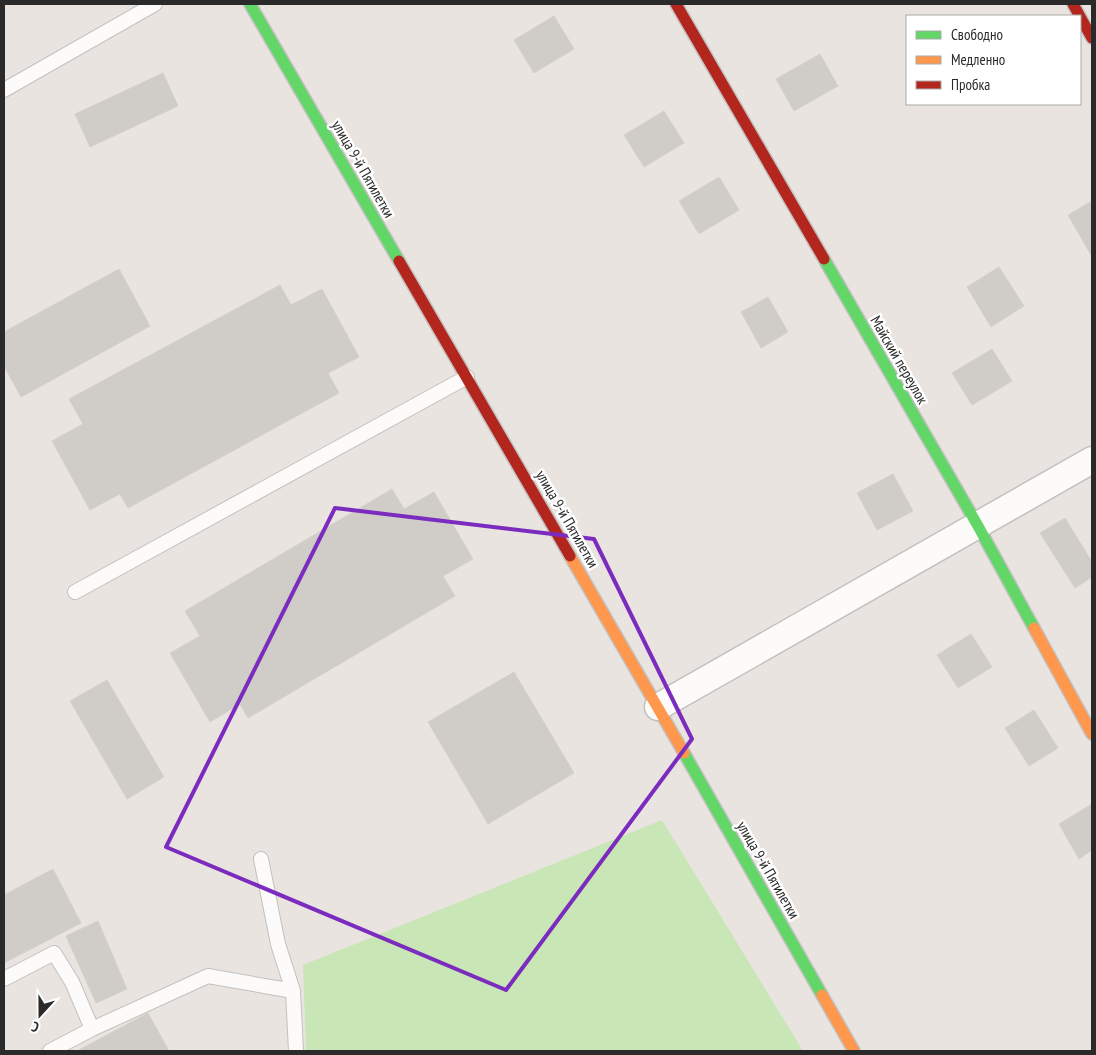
<svg xmlns="http://www.w3.org/2000/svg" width="1096" height="1055" viewBox="0 0 1096 1055" font-family="'PT Sans Narrow',sans-serif">
<rect width="100%" height="100%" fill="#e9e4df"/>
<!-- green -->
<path fill="#c9e6b6" d="M 662,820 L 803,1051 L 306,1051 L 303,965 Z"/>
<!-- building -->
<path fill="#d0cdc9" stroke="#d4d0cb" d="M 554,16 L 574,49 L 534,73 L 514,40 Z
M 820,54 L 838,86 L 794,111 L 776,79 Z
M 163,73 L 178,106 L 90,147 L 75,114 Z
M 664,111 L 684,143 L 644,167 L 624,135 Z
M 719,177 L 739,210 L 699,234 L 679,201 Z
M 1092,201 L 1092,254 L 1091,255 L 1068,215 Z
M 999,267 L 1024,306 L 991,327 L 967,287 Z
M 119,269 L 150,326 L 21,397 L 4,366 L 4,332 Z
M 280,285 L 291,305 L 322,289 L 359,357 L 328,373 L 339,393 L 128,508 L 120,494 L 90,510 L 52,441 L 83,424 L 69,399 Z
M 768,297 L 788,332 L 761,348 L 741,312 Z
M 992,349 L 1012,381 L 972,405 L 952,373 Z
M 893,474 L 913,511 L 877,530 L 857,493 Z
M 392,489 L 404,509 L 434,492 L 473,559 L 443,576 L 455,596 L 248,718 L 240,704 L 210,722 L 170,653 L 200,636 L 185,611 Z
M 1065,518 L 1092,562 L 1092,577 L 1075,588 L 1040,533 Z
M 971,634 L 992,667 L 958,688 L 937,655 Z
M 514,672 L 574,773 L 488,824 L 428,722 Z
M 107,680 L 164,777 L 127,799 L 70,701 Z
M 1034,710 L 1058,748 L 1029,766 L 1005,728 Z
M 1092,804 L 1092,850 L 1079,859 L 1059,824 Z
M 53,869 L 81,923 L 4,963 L 4,895 Z
M 98,921 L 127,989 L 96,1003 L 66,936 Z
M 148,1013 L 169,1051 L 77,1051 Z"/>
<g fill="none" stroke-linecap="round" stroke-linejoin="round">
<!-- lane casing -->
<g stroke="#c2c0c1" stroke-width="16">
<path id="lane" d="M 4,90 L 155,4
M 75,592 L 467,377
M 261,859 L 278,944 L 293,991 L 296,1051
M 4,979 L 54,953 L 72,982 L 92,1029
M 50,1051 L 92,1029 L 208,976 L 293,991"/>
</g>
<!-- street casing -->
<g stroke="#c2c0c1" stroke-width="29">
<path id="street" d="M 658,707 L 1092,460"/>
</g>
<!-- fast casing -->
<g stroke="#c2c0c1" stroke-width="14">
<path id="fast" d="M 250,4 L 399,261
M 824,259 L 978,526 L 1034,628
M 684,753 L 822,995"/>
</g>
<!-- slow casing -->
<g stroke="#c2c0c1" stroke-width="14">
<path id="slow" d="M 570,556 L 684,753
M 1034,628 L 1092,734
M 822,995 L 854,1051"/>
</g>
<!-- jam casing -->
<g stroke="#c2c0c1" stroke-width="14">
<path id="jam" d="M 676,4 L 824,259
M 1073,4 L 1092,38
M 399,261 L 570,556"/>
</g>
<!-- lane -->
<use href="#lane" stroke="#fcfbfa" stroke-width="14"/>
<!-- street -->
<use href="#street" stroke="#fcfbfa" stroke-width="26"/>
<!-- fast -->
<use href="#fast" stroke="#63d668" stroke-width="11"/>
<!-- slow -->
<use href="#slow" stroke="#ff974d" stroke-width="11"/>
<!-- jam -->
<use href="#jam" stroke="#b3261e" stroke-width="11"/>
</g>
<!-- marked area -->
<path fill="none" stroke="#7b2cbf" stroke-width="4" stroke-linejoin="round" d="M 335,508 L 594,539 L 692,739 L 506,990 L 166,847 Z"/>
<g text-anchor="middle" stroke-width="5" stroke-linejoin="round" paint-order="stroke">
<!-- street labels -->
<g font-size="15" fill="#2a2a2a" stroke="#fff">
<text transform="translate(363 169) rotate(60)" y="5">улица 9-й Пятилетки</text>
<text transform="translate(899 360) rotate(60)" y="5">Майский переулок</text>
<text transform="translate(567 519) rotate(60)" y="5">улица 9-й Пятилетки</text>
<text transform="translate(768 870) rotate(60)" y="5">улица 9-й Пятилетки</text>
</g>
</g>
<!-- border -->
<rect width="1096" height="1055" fill="none" stroke="#2a2a2a" stroke-width="10"/>
<!-- legend -->
<rect x="906" y="15" width="175" height="90" fill="#ffffff" stroke="#aaaaaa"/>
<rect x="916" y="31" width="25" height="8" fill="#63d668" stroke="#aaaaaa"/>
<text x="951" y="40" font-size="15" fill="#2a2a2a">Свободно</text>
<rect x="916" y="56" width="25" height="8" fill="#ff974d" stroke="#aaaaaa"/>
<text x="951" y="65" font-size="15" fill="#2a2a2a">Медленно</text>
<rect x="916" y="81" width="25" height="8" fill="#b3261e" stroke="#aaaaaa"/>
<text x="951" y="90" font-size="15" fill="#2a2a2a">Пробка</text>
<!-- north arrow -->
<g transform="translate(40 1015) rotate(201)" stroke="#ffffff" stroke-width="4" paint-order="stroke">
<path d="M0-4L9 19L0 12L-9 19Z" fill="#2a2a2a"/>
<text y="-8" font-size="14" font-weight="bold" text-anchor="middle" fill="#2a2a2a">С</text>
</g>
</svg>
